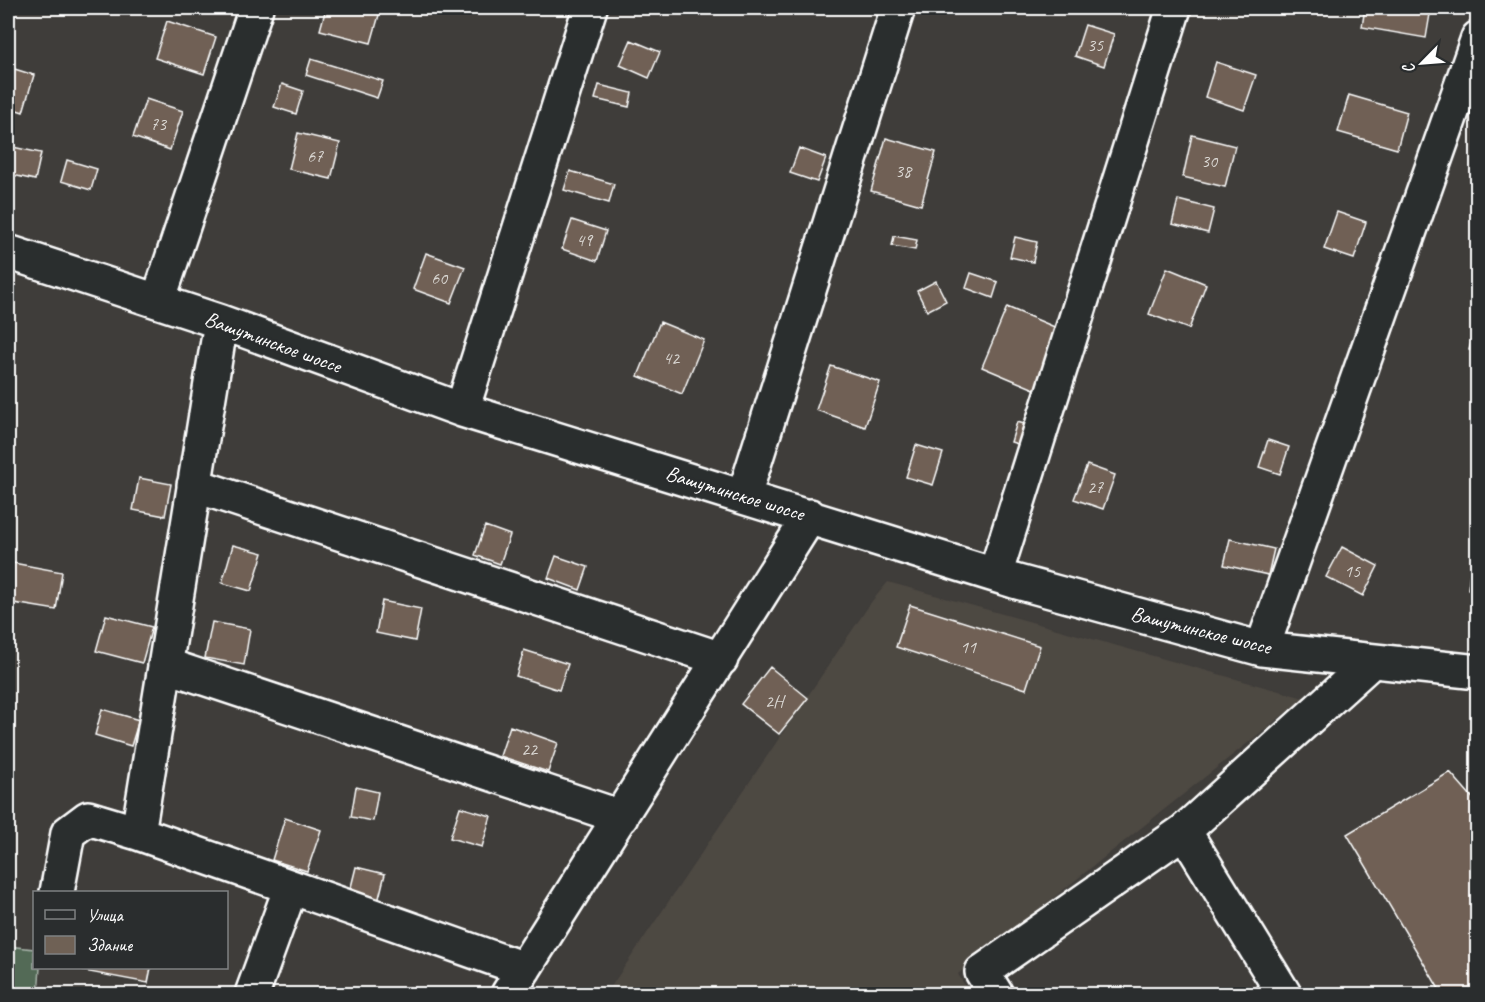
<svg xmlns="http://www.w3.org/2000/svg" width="1485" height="1002" viewBox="0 0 1485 1002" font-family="Caveat,sans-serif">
<rect width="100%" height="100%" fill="#3f3d3a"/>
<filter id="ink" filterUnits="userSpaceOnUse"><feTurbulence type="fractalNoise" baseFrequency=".0167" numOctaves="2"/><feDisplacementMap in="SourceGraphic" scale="12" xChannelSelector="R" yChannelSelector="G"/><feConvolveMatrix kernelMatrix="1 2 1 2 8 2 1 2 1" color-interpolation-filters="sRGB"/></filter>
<g filter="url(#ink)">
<!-- built -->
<path fill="#4d4842" d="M 888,582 L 1304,698 L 958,974 L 970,994 L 606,994 L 872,601 Z"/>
<!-- green -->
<path fill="#526a56" stroke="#a8b4aa" stroke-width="1.5" d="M 8,946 L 34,949 L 34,968 L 40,968 L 38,994 L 8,994 Z"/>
<!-- building -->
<path fill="#6f6155" stroke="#fff" stroke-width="1.5" d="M 326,8 L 381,8 L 371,43 L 320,30 Z
M 1365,8 L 1431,8 L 1426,38 L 1362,27 Z
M 167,21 L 216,37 L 204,74 L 155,58 Z
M 1085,25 L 1114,34 L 1104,66 L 1075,56 Z
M 631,40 L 660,52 L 649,78 L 620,65 Z
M 311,59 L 383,81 L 377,98 L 306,75 Z
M 1216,62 L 1256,75 L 1244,110 L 1205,97 Z
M 8,67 L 34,75 L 23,112 L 8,107 Z
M 282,84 L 303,91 L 296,114 L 274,107 Z
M 599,85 L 632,93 L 629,107 L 595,99 Z
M 1349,95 L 1407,112 L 1397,149 L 1338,132 Z
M 146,99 L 183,111 L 170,150 L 133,137 Z
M 298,133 L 340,143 L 331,179 L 289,169 Z
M 1192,135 L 1235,146 L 1225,187 L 1183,177 Z
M 886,138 L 936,152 L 921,205 L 871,191 Z
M 8,146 L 41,153 L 35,180 L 8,174 Z
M 799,148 L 826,158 L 817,182 L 790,173 Z
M 67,160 L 97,169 L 91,190 L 61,181 Z
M 570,171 L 614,184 L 609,203 L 564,190 Z
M 1178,200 L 1214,209 L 1208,233 L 1172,224 Z
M 1337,212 L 1366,222 L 1354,259 L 1324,249 Z
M 572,220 L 606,231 L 597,261 L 562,249 Z
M 894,236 L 917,240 L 915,250 L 892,246 Z
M 1015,237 L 1037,242 L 1033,262 L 1010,257 Z
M 426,253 L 465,267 L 451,303 L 413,289 Z
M 1167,268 L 1206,284 L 1189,329 L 1149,314 Z
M 971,273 L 998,282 L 993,298 L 966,288 Z
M 936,281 L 946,301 L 927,311 L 917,291 Z
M 1007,307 L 1064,331 L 1039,391 L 982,367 Z
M 1478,316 L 1478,352 L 1469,350 Z
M 660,322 L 704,340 L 682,394 L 638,376 Z
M 831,366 L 880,382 L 865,427 L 816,410 Z
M 1017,422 L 1036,427 L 1031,448 L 1011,442 Z
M 1268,440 L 1289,447 L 1280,474 L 1259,467 Z
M 916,445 L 943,453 L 933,485 L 906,477 Z
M 1087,465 L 1115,475 L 1103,509 L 1074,499 Z
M 139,478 L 171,484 L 165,516 L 133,510 Z
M 485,526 L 510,535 L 500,564 L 475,555 Z
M 1230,539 L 1274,549 L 1268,575 L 1224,565 Z
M 233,545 L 263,553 L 251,591 L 222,583 Z
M 1342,547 L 1378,566 L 1363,596 L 1326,577 Z
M 556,556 L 588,567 L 580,590 L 548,578 Z
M 8,562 L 62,572 L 56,610 L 8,602 Z
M 1470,572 L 1478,574 L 1478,591 L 1468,589 Z
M 382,601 L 421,609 L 415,641 L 376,633 Z
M 910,605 L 1040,646 L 1026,689 L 896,647 Z
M 106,615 L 152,627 L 142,663 L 96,651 Z
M 212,622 L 250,629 L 244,665 L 205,658 Z
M 524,650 L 568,664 L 559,690 L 516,676 Z
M 770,667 L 808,698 L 779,734 L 741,704 Z
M 102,709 L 139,720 L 131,746 L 95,735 Z
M 510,726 L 558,743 L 548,772 L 500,756 Z
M 1450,772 L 1478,804 L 1478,994 L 1442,994 L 1347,834 Z
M 356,787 L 378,792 L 373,821 L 351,817 Z
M 460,807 L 491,816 L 482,847 L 450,838 Z
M 285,818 L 321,830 L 307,871 L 272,860 Z
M 356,867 L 385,874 L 377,906 L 348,899 Z
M 84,968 L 151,968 L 148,983 L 84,971 Z"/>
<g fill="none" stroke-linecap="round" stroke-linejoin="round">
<!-- minor casing -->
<g stroke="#fff" stroke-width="38">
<path id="minor" d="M 8,252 L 221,322 L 462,410 L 1014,581 L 1262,649 L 1478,672
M 158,301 L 256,8
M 221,322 L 138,833 L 524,969
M 462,410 L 590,8
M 194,485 L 721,659
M 744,496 L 898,8
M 995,575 L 1174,8
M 1262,649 L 1478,38
M 165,665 L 621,817
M 1184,831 L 1284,994
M 57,892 L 68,833 L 88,818 L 138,833
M 252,994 L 291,887
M 508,994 L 810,516
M 996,994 L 982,972 L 1184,831 L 1372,661"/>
</g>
<!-- minor -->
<use href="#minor" stroke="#2a2d2e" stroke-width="33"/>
</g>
</g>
<g text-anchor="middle" stroke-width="5" stroke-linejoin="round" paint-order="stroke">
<!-- number labels -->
<g font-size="18" fill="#dbd8d4">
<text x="1095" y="51">35</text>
<text x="158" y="130">73</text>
<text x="315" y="162">67</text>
<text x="1209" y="167">30</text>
<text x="903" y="177">38</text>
<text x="584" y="246">49</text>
<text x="439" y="284">60</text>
<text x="671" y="364">42</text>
<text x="1095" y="493">27</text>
<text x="1352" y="577">15</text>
<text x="968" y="653">11</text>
<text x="774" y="707">2Н</text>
<text x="529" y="755">22</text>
</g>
<!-- street labels -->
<g font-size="21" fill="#fff" stroke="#2a2d2e">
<text transform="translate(273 342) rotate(20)" y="7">Вашутинское шоссе</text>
<text transform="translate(735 493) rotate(17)" y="7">Вашутинское шоссе</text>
<text transform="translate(1201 630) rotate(14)" y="7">Вашутинское шоссе</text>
</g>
</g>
<!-- margin -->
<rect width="1485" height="1002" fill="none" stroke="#2a2d2e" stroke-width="30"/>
<rect x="15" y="15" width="1455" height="972" fill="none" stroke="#fff" stroke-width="2" filter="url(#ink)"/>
<!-- legend -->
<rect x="33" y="891" width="195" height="78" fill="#2a2d2e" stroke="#7f8182" stroke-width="1.5"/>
<rect x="45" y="910" width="30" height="9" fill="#2a2d2e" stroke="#7f8182" stroke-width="1.5"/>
<text x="87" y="921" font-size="18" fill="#ffffff">Улица</text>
<rect x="45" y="936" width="30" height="18" fill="#6f6155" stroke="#7f8182" stroke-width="1.5"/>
<text x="87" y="951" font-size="18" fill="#ffffff">Здание</text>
<!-- north arrow -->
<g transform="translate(1422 63) rotate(245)" stroke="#2a2d2e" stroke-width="4.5" paint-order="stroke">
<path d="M0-4.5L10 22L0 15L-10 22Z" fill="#ffffff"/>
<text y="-9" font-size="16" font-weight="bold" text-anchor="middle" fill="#ffffff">С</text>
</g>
</svg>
